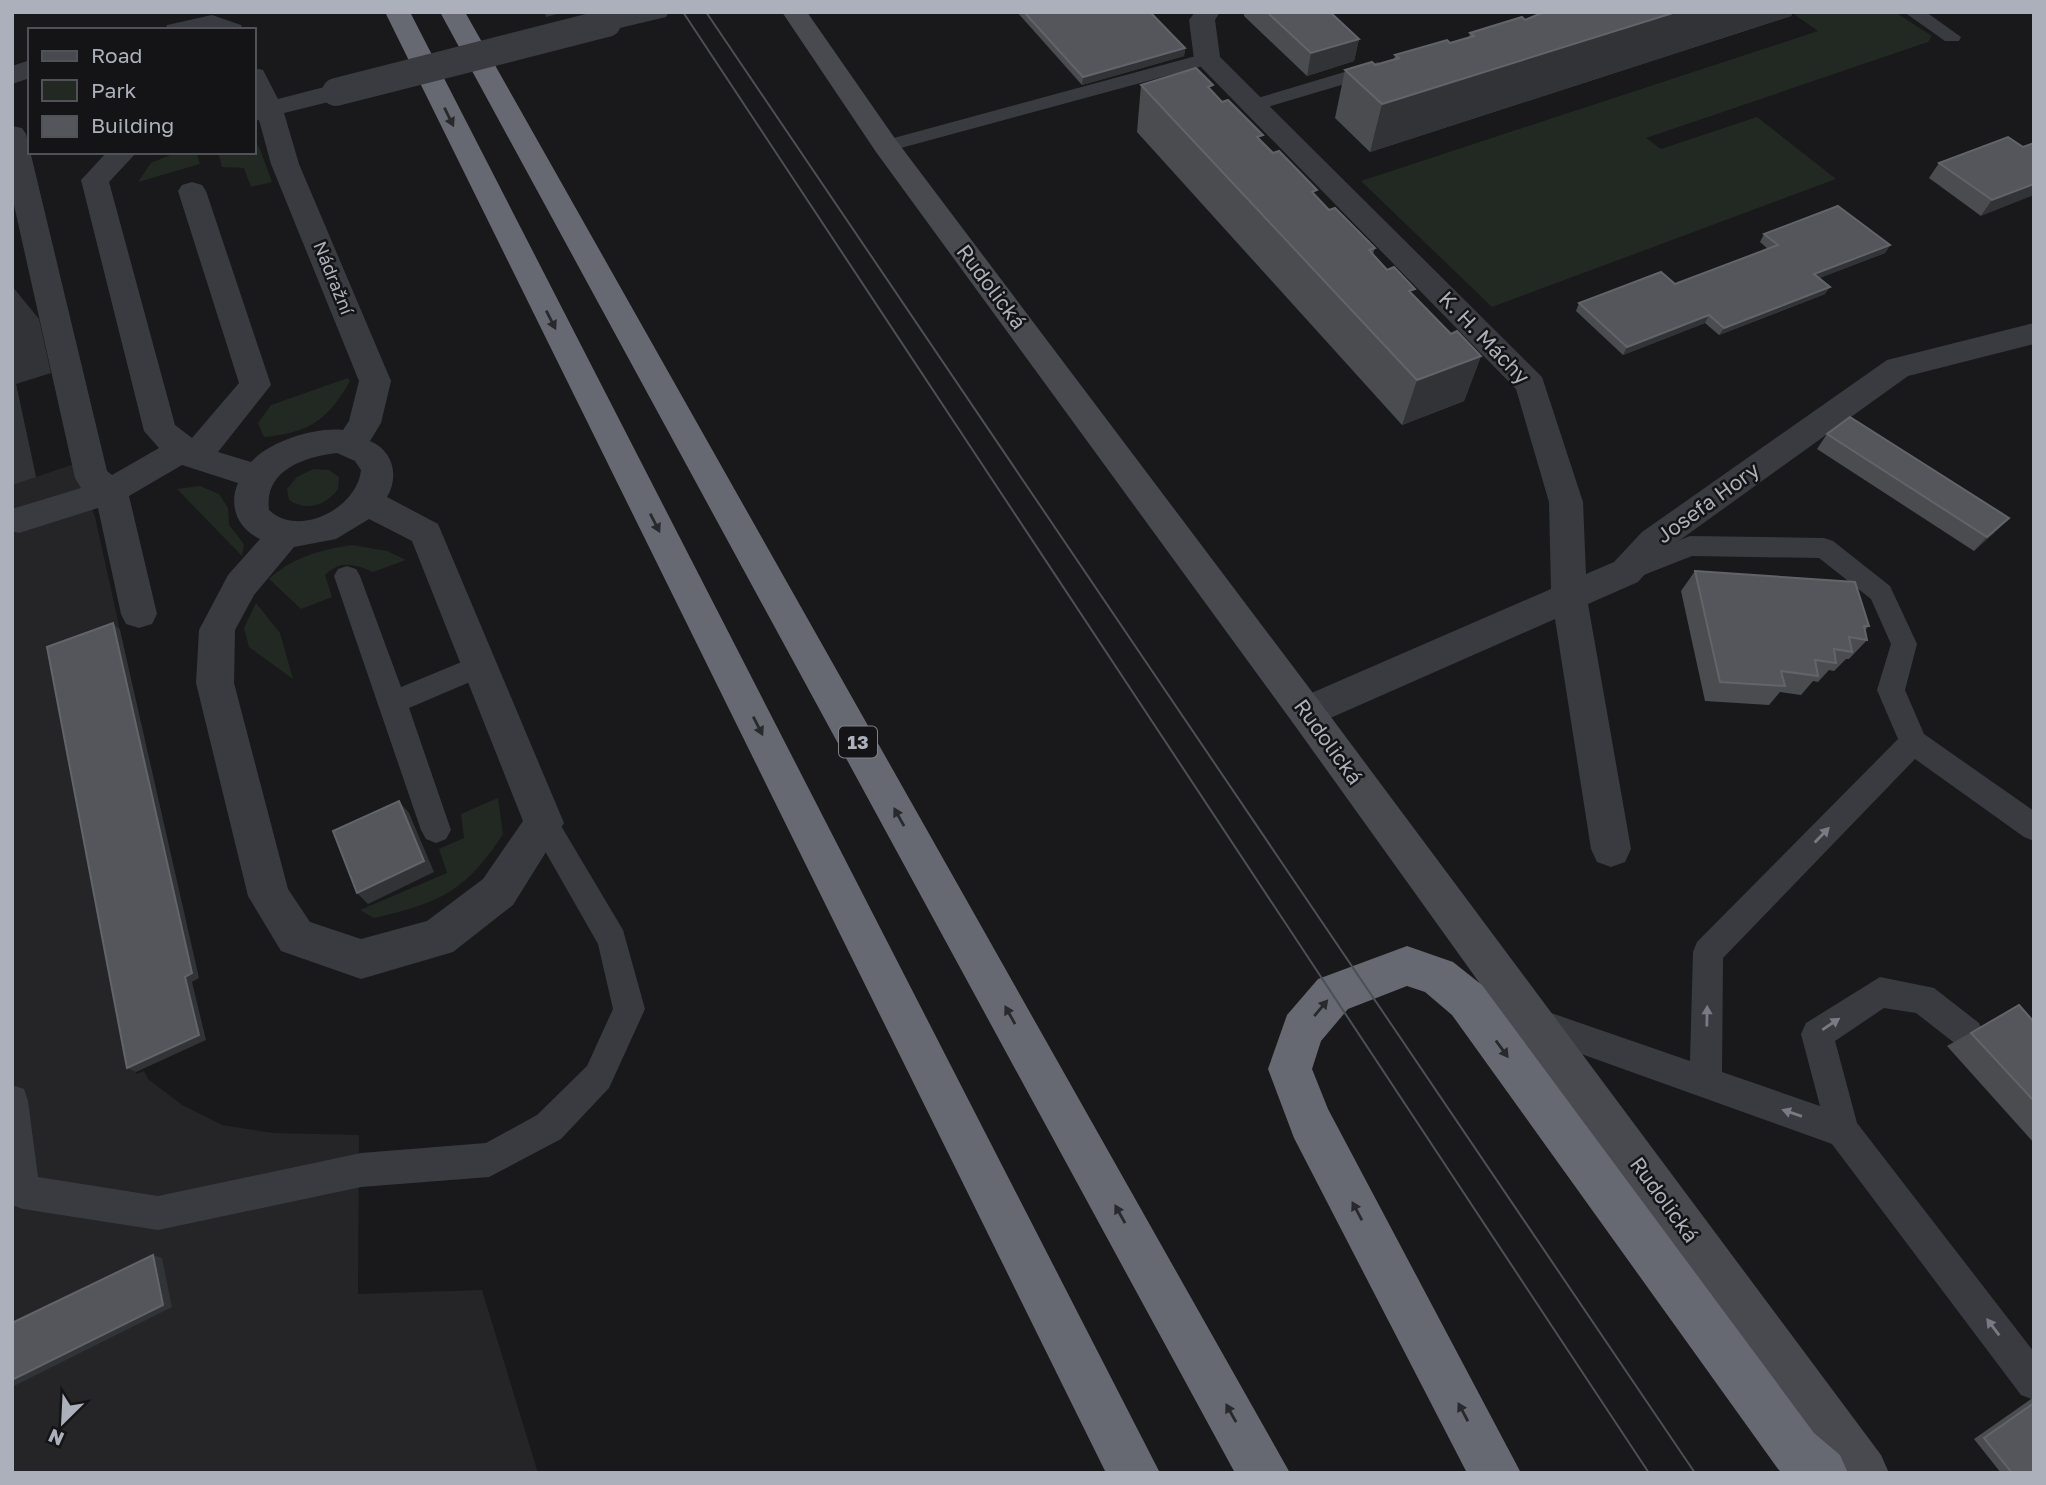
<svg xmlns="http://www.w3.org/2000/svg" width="2046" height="1485" viewBox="0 0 2046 1485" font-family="'Golos Text',sans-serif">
<rect width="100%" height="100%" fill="#19191b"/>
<!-- built -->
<path fill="#252528" d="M 12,327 L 16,384 L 36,477 L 74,464 L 95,517 L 120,630 L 122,1013 L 136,1074 L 144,1071 L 148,1079 L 182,1105 L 222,1125 L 273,1133 L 359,1135 L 358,1294 L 482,1290 L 538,1473 L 12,1473 Z"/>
<!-- green -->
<path fill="#212922" d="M 1791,12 L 1895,12 L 1932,36 L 1928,42 L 1646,138 L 1661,149 L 1757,117 L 1836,179 L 1492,307 L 1361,181 L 1818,31 Z
M 254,140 L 260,149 L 272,182 L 251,187 L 244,168 L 222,167 L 218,152 L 254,152 Z
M 177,152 L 196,152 L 200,164 L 138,182 L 151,163 Z
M 348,378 L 350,381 C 328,420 309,433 264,437 L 258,423 L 271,405 Z
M 313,469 L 329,470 L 339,477 L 338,489 C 327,505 306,512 289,500 L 287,489 L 297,477 Z
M 200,486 L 219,494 L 228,508 L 229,525 L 244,544 L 242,556 L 177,489 Z
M 352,545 L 387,551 L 406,560 L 373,572 C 354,564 341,560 325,575 L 332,597 L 301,609 L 269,579 C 293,557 320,550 352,545 Z
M 256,603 L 280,633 L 293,679 L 249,647 L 244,628 Z
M 498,798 L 503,834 C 466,891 440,903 374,918 L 360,910 L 447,873 L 439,849 L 464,838 L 461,814 Z"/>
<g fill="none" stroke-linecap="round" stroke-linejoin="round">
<!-- lane -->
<path fill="#3a3b40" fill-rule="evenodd" d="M 1904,12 L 1926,12 L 1961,37 L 1959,41 L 1945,41 Z
M 1207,53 L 1214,55 L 1216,59 L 1214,63 L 886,152 L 876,146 L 879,142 Z
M 1378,62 L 1387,68 L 1385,72 L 1251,112 L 1241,106 L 1244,102 Z
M 1690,536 L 1824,538 L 1833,541 L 1890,586 L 1917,644 L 1905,690 L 1924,734 L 2034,811 L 2034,841 L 2024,837 L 1915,759 L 1723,958 L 1722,1072 L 1820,1106 L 1801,1034 L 1806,1023 L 1880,977 L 1934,988 L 1979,1023 L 1984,1034 L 1979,1045 L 1968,1049 L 1957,1045 L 1916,1013 L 1884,1008 L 1835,1041 L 1857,1123 L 2034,1352 L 2034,1400 L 2021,1395 L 1832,1144 L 1534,1037 L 1523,1033 L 1518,1022 L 1523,1011 L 1534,1007 L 1690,1061 L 1693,952 L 1697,942 L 1898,739 L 1877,690 L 1891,644 L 1871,599 L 1819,558 L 1692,556 L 1626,582 L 1617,579 L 1613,572 L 1617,565 Z
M 347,566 L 356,569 L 360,576 L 401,687 L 481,654 L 491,657 L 494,665 L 491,673 L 409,708 L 451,830 L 446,839 L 436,843 L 426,839 L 421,830 L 334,576 L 338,569 Z
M 544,810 L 554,814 L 623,930 L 645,1009 L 609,1088 L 561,1139 L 489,1177 L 361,1187 L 158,1230 L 23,1209 L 12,1205 L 12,1085 L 24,1089 L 28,1101 L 38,1177 L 158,1196 L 361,1153 L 486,1143 L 537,1115 L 587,1066 L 613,1009 L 598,944 L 529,823 L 534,814 Z"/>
<!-- street -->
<path fill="#3a3b40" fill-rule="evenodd" d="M 622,12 L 669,12 L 666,17 L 607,31 L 598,28 L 594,23 L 598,18 Z
M 1195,12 L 1220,12 L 1215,20 L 1220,57 L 1542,377 L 1583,502 L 1586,574 L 1614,562 L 1642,532 L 1887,360 L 2034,323 L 2034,344 L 1908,376 L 1666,550 L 1638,582 L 1588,604 L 1631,849 L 1625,862 L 1611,867 L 1597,862 L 1591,849 L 1555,619 L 1319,723 L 1306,728 L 1293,723 L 1287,712 L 1293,701 L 1551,589 L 1549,502 L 1516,389 L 1198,64 L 1194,59 L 1189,20 Z
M 212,15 L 241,25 L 244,30 L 164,30 L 167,25 Z
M 30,60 L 30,78 L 12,84 L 12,66 Z
M 254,68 L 263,70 L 278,99 L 336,84 L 345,86 L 349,92 L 345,98 L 284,113 L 299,164 L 391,381 L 381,423 L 370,441 C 394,451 399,477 387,497 L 438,524 L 564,823 L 513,905 L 453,952 L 361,979 L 281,951 L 248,896 L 196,683 L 199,630 L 228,575 L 260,539 C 238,529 228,506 238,483 L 182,465 L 129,496 L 157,614 L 152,624 L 139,628 L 126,624 L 121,614 L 98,508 L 19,533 L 12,531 L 12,509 L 81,488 L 75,478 L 12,196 L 12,126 L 22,128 L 26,134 L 107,471 L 112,475 L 159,448 L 144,431 L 81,180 L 107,152 L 137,152 L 109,182 L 175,425 L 192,438 L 239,383 L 178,191 L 182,185 L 192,182 L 202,185 L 206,191 L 271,385 L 218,452 L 251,462 C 270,441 315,427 343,430 L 349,421 L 359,381 L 271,164 L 259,120 L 254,121 ZM 337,453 L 355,461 L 361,470 C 358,507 299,539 269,510 C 264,470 304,457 337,453 ZM 369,519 L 412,541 L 523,821 L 483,879 L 427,921 L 361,939 L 310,922 L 288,889 L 234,683 L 235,630 L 254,595 L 294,547 L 336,539 Z"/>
<!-- secondary -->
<path fill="#484a50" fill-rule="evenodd" d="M 782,12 L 807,12 L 896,140 L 1319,701 L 1881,1455 L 1889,1473 L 1831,1473 L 1293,723 L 876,152 Z"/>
<!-- highway -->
<path fill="#666971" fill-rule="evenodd" d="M 385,12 L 410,12 L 1160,1473 L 1106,1473 Z
M 440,12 L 465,12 L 1290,1473 L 1235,1473 Z
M 1407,946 L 1453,962 L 1482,985 L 1814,1433 L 1840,1455 L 1848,1473 L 1782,1473 L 1778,1469 L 1452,1015 L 1425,992 L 1407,986 L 1348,1009 L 1321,1041 L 1312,1069 L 1328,1109 L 1521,1473 L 1467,1473 L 1294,1138 L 1268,1069 L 1287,1015 L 1318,979 Z"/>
<!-- tram -->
<path stroke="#4d4f55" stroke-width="2" d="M 683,12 L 1649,1473
M 706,12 L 1695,1473"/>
<!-- street-bridge -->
<path stroke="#3a3b40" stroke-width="28" d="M 336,92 L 607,23"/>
</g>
<!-- wall -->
<path fill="#4a4c50" d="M 1017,12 L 1150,12 L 1185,48 L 1184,56 L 1082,85 Z
M 1244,12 L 1330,12 L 1359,39 L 1354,61 L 1307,76 L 1244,16 Z
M 1544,12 L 1793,12 L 1791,16 L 1370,152 L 1335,118 L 1345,70 L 1375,65 L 1394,60 L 1395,55 L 1450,43 L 1469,37 L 1470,33 L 1525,20 Z
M 1141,85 L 1212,92 L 1329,210 L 1375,248 L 1373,254 L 1451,334 L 1481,356 L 1464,401 L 1402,425 L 1137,132 Z
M 2034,143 L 1981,216 L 1929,178 L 1939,163 L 2023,147 Z
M 1764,234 L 1890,245 L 1885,253 L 1819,278 L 1825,294 L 1719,335 L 1705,323 L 1623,355 L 1576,311 L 1579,303 L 1675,284 L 1768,249 L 1760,242 Z
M 1827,434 L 1995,532 L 1974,551 L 1817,449 Z
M 1695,571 L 1869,626 L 1865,630 L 1867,640 L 1849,659 L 1846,659 L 1834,671 L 1829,670 L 1818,682 L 1813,681 L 1801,695 L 1780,692 L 1769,705 L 1705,701 L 1681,591 Z
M 2019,1005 L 2034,1022 L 2034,1143 L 1947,1046 Z
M 2034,1397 L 2034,1473 L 2001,1473 L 1974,1439 Z"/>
<!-- shaded-wall -->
<path fill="#323336" d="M 545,12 L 564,12 L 546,17 Z
M 1676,12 L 1793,12 L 1791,16 L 1370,152 L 1382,104 Z
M 1359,39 L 1354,61 L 1307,76 L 1311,53 Z
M 1185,48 L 1184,56 L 1082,85 L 1083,77 Z
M 2034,184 L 2034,195 L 1981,216 L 1992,200 Z
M 1890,245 L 1885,253 L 1809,282 L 1814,274 Z
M 12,286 L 39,319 L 51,373 L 16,384 L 36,477 L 12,485 Z
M 1830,287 L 1825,294 L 1719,335 L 1724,328 Z
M 1709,315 L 1705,323 L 1623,355 L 1627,347 Z
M 1481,356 L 1464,401 L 1402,425 L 1417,380 Z
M 2009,518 L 1995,532 L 1974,551 L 1987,537 Z
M 113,623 L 120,630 L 199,978 L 192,982 L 206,1040 L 136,1072 L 127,1068 Z
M 399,801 L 409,813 L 434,872 L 368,904 L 357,893 Z
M 153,1255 L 162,1258 L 172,1307 L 12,1387 L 12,1380 Z"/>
<!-- building -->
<path fill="#55565b" stroke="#62646a" stroke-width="2" d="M 1024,12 L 1150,12 L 1185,48 L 1083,77 Z
M 1267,12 L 1330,12 L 1359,39 L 1311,53 Z
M 1544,12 L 1676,12 L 1382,104 L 1345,70 L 1372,62 L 1375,65 L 1399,58 L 1395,55 L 1447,40 L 1450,43 L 1474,36 L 1470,33 L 1522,17 L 1525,20 Z
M 1196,68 L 1213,85 L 1208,87 L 1222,102 L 1228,100 L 1263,135 L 1257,137 L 1273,153 L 1279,151 L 1317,190 L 1312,192 L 1329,210 L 1335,208 L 1375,248 L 1369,250 L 1387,270 L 1394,267 L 1415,289 L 1409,291 L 1451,334 L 1457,331 L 1481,356 L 1417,380 L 1141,85 Z
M 2008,137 L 2023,147 L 2034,143 L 2034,184 L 1992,200 L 1939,163 Z
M 1838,206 L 1890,245 L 1814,274 L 1830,287 L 1724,328 L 1709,315 L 1627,347 L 1579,303 L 1661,272 L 1675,284 L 1778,245 L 1764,234 Z
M 1850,417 L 2009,518 L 1987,537 L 1827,434 Z
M 1695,571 L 1855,582 L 1869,626 L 1864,626 L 1867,640 L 1849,637 L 1852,652 L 1834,649 L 1836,663 L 1815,660 L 1818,676 L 1781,671 L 1785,686 L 1720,682 Z
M 113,623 L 192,973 L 185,977 L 199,1035 L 127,1068 L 47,647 Z
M 399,801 L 424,861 L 357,893 L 333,831 Z
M 2019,1005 L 2034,1022 L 2034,1101 L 1971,1033 Z
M 153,1255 L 163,1305 L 12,1380 L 12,1323 Z
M 2034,1403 L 2034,1473 L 2012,1473 L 1984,1438 Z"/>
<!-- one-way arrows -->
<defs><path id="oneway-solid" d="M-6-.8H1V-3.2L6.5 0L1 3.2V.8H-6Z" transform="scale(1.75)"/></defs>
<g fill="#28292d">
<use href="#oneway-solid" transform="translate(449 117) rotate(64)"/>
<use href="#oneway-solid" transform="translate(551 320) rotate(63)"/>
<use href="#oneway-solid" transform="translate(655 523) rotate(63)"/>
<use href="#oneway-solid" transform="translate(758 726) rotate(63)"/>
<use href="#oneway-solid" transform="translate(899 817) rotate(-119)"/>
<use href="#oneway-solid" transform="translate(1321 1008) rotate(-50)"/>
<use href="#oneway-solid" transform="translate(1010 1015) rotate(-119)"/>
<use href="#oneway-solid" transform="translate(1502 1049) rotate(54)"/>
<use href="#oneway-solid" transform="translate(1357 1211) rotate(-118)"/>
<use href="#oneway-solid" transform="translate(1120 1214) rotate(-119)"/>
<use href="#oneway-solid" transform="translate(1463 1412) rotate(-118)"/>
<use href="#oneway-solid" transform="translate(1231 1413) rotate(-119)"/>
</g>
<g fill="#787b83">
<use href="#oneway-solid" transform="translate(1822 835) rotate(-46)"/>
<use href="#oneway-solid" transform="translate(1707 1016) rotate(-89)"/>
<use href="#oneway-solid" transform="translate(1831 1024) rotate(-34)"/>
<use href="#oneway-solid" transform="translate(1792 1113) rotate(-161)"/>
<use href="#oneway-solid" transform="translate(1993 1327) rotate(-127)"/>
</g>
<g text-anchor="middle" stroke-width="5" stroke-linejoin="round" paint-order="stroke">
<!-- far-street labels -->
<g font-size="18" fill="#abb0ba" stroke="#141416">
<text transform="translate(333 278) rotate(68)" y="6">Nádražní</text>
</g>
<!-- shield labels -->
<rect fill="#141416" stroke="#7e8189" stroke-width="2" x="839" y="726.5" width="38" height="31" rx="5"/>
<g font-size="19" font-weight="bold" fill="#abb0ba">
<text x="858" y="749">13</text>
</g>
<!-- street labels -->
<g font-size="21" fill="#abb0ba" stroke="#141416">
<text transform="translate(991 287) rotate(53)" y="7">Rudolická</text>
<text transform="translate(1484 338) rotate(46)" y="7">K. H. Máchy</text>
<text transform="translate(1708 503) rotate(-36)" y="7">Josefa Hory</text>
<text transform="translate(1328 742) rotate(54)" y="7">Rudolická</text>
<text transform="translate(1664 1200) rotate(54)" y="7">Rudolická</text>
</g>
</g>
<!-- border -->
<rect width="2046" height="1485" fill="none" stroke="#abb0ba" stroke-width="28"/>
<!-- legend -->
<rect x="28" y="28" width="228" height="126" fill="#141416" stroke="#505258" stroke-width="2"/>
<rect x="42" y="51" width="35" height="10" fill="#484a50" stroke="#505258" stroke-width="2"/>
<text x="91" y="63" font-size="21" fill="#abb0ba">Road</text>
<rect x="42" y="80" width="35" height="21" fill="#212922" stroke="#505258" stroke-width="2"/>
<text x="91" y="98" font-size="21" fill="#abb0ba">Park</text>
<rect x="42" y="116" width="35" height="21" fill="#55565b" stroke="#505258" stroke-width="2"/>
<text x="91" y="133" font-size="21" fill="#abb0ba">Building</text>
<!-- north arrow -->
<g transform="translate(63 1422) rotate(204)" stroke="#141416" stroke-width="5" paint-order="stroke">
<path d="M0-5L12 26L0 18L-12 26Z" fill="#abb0ba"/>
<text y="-10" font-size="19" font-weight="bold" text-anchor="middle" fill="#abb0ba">N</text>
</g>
</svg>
